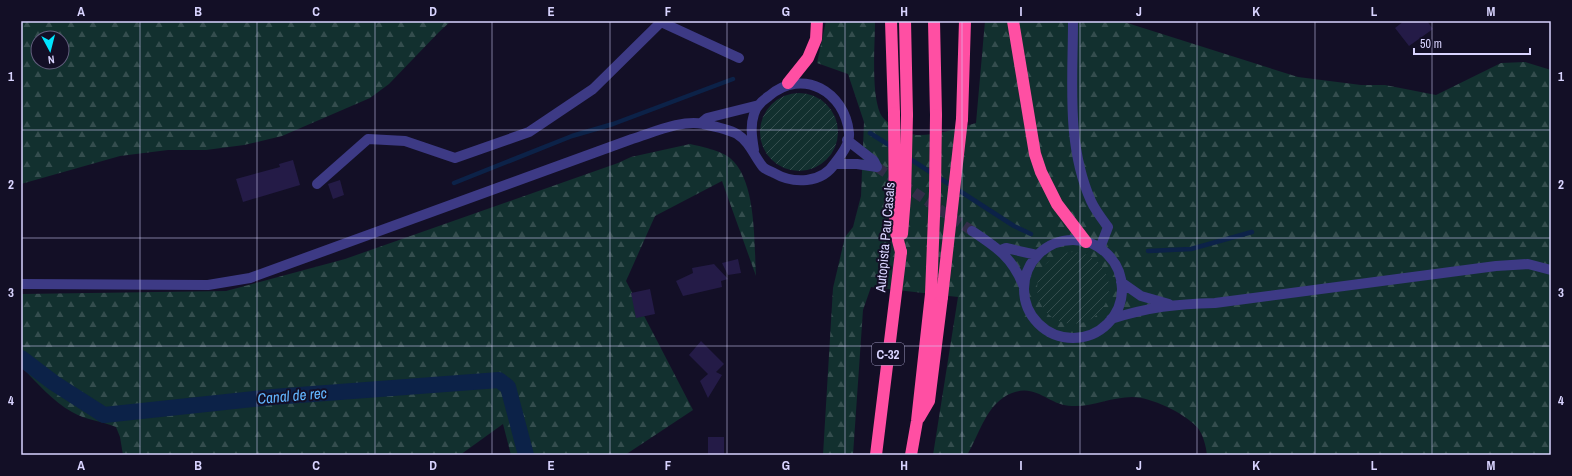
<svg xmlns="http://www.w3.org/2000/svg" width="1572" height="476" viewBox="0 0 1572 476" font-family="'Archivo Narrow',sans-serif">
<defs>
<pattern id="forest-firs" width="22" height="20" patternUnits="userSpaceOnUse"><rect width="22" height="20" fill="#12302f"/><path d="M5 1l3.5 6h-7zM16 11l3.5 6h-7z" fill="#344d4e"/></pattern>
<pattern id="garden-furrows" width="10" height="10" patternUnits="userSpaceOnUse"><rect width="10" height="10" fill="#12302f"/><path d="M-1 1l2-2M0 10L10 0M9 11l2-2" fill="none" stroke="#344d4e"/></pattern>
</defs>
<rect width="100%" height="100%" fill="#130f26"/>
<!-- forest -->
<path fill="url(#forest-firs)" fill-rule="evenodd" d="M 21,21 L 451,21 L 439,32 L 389,84 L 370,98 L 282,136 L 244,145 L 206,150 L 168,150 L 120,156 L 21,184 ZM 38,38 L 62,38 L 62,62 L 38,62 Z
M 826,21 L 875,21 C 875,46 871,91 880,113 C 886,125 907,135 919,135 C 938,135 958,128 976,123 L 985,21 L 1121,21 L 1298,77 L 1361,85 L 1385,85 L 1436,95 L 1501,63 L 1525,62 L 1551,70 L 1551,455 L 1207,455 C 1206,446 1203,434 1197,427 C 1184,413 1151,397 1132,397 C 1112,397 1092,407 1072,406 C 1049,406 1037,383 1012,393 C 986,403 980,434 967,455 L 933,455 L 958,297 L 871,287 L 863,310 L 853,455 L 823,455 L 833,288 L 845,237 L 853,227 L 861,196 L 864,122 L 848,74 L 817,63 Z
M 690,144 C 700,146 722,151 730,158 C 757,180 754,244 756,276 L 722,181 L 655,216 L 626,281 L 693,410 L 625,455 L 511,455 L 503,424 L 460,455 L 123,455 L 120,437 L 116,427 C 101,421 86,420 72,412 C 53,402 37,382 21,367 L 21,294 L 226,291 L 345,259 L 618,163 L 631,157 Z"/>
<!-- garden -->
<path fill="url(#garden-furrows)" d="M760 132a39 39 0 1 1 78 0a39 39 0 1 1-78 0Z
M1037 288a36 36 0 1 1 72 0a36 36 0 1 1-72 0Z"/>
<g fill="none" stroke-linecap="round" stroke-linejoin="round">
<!-- stream -->
<path stroke="#0c2248" stroke-width="4.5" d="M 870,133 L 892,147
M 907,157 L 1014,226 L 1031,234
M 454,183 L 572,136 L 613,124 L 733,79
M 1148,251 L 1191,249 L 1252,232"/>
<!-- canal -->
<path stroke="#0c2248" stroke-width="16" d="M 21,358 L 54,383 L 104,415 L 273,397 L 499,380 L 508,387 L 526,455"/>
</g>
<!-- building -->
<path fill="#241b47" d="M 1404,21 L 1427,21 L 1433,29 L 1409,46 L 1395,28 Z
M 293,160 L 300,185 L 243,202 L 236,179 L 280,167 L 279,164 Z
M 340,180 L 344,195 L 333,199 L 328,184 Z
M 738,259 L 741,273 L 728,275 L 722,263 Z
M 714,264 L 728,279 L 721,281 L 722,287 L 683,296 L 676,281 L 693,273 L 692,268 Z
M 650,289 L 655,314 L 636,318 L 631,293 Z
M 701,341 L 724,364 L 716,372 L 722,375 L 708,398 L 700,381 L 708,374 L 689,355 Z
M 708,437 L 724,437 L 724,455 L 708,454 Z"/>
<g fill="none" stroke-linecap="round" stroke-linejoin="round">
<!-- minor-tunnel -->
<path stroke="#312d47" stroke-width="10" stroke-dasharray="10 5" stroke-linecap="butt" d="M 877,167 L 972,231"/>
<!-- minor -->
<path stroke="#3d3a85" stroke-width="10" d="M 1073,21 C 1073,81 1066,145 1091,201 C 1095,210 1102,219 1108,227 L 1100,248
M 701,123 L 707,118 L 759,105
M 835,164 L 857,164 L 877,167 L 874,161 L 847,140
M 317,184 L 368,139 L 405,141 L 455,158 L 529,132 L 593,89 L 661,22 L 739,58
M 972,231 C 996,247 1012,257 1023,285
M1024 289a49 49 0 1 1 98 0a49 49 0 1 1-98 0Z
M 1001,250 L 1006,248 L 1037,255
M 1121,282 L 1141,296 L 1169,304
M 21,284 L 208,285 L 250,278 L 632,139 C 652,133 683,119 703,124 C 713,126 728,129 737,134 C 750,142 754,156 763,167 C 766,170 770,171 774,173 C 793,184 822,184 835,163 C 841,155 850,144 849,133 C 845,92 803,67 769,96 C 763,100 756,106 754,114 C 750,126 752,138 754,150
M 1111,319 C 1149,307 1176,304 1215,303 L 1496,266 L 1528,264 L 1551,270"/>
<!-- highway -->
<path stroke="#ff4fa3" stroke-width="12" d="M 891,21 L 894,113
M 905,21 L 907,115
M 934,21 L 936,115
M 1013,21 L 1035,154 L 1041,172 L 1057,204 L 1086,242
M 788,83 L 808,58 L 816,39 L 817,21
M 962,119 L 965,21
M 919,418 L 929,401 L 942,297
M 876,455 L 901,252
M 911,455 L 917,421 L 931,294"/>
<!-- highway-bridge -->
<path stroke="#ff4fa3" stroke-width="12" d="M 894,113 L 895,229 L 901,252
M 902,234 L 905,197 L 907,115
M 931,294 L 935,191 L 936,115
M 942,297 L 962,119"/>
</g>
<!-- grid -->
<path fill="none" stroke="#d9d4ff" stroke-width="1" stroke-opacity="0.55" d="M 140,21 L 140,455M 257,21 L 257,455M 375,21 L 375,455M 492,21 L 492,455M 610,21 L 610,455M 727,21 L 727,455M 845,21 L 845,455M 962,21 L 962,455M 1080,21 L 1080,455M 1197,21 L 1197,455M 1315,21 L 1315,455M 1432,21 L 1432,455M 21,130 L 1551,130M 21,238 L 1551,238M 21,346 L 1551,346"/>
<g text-anchor="middle" stroke-width="4" stroke-linejoin="round" paint-order="stroke">
<!-- shield labels -->
<rect fill="#130f26" stroke="#9e99be" stroke-width="1" x="872" y="343" width="32" height="22" rx="3"/>
<g font-size="13" font-weight="bold" fill="#d9d4ff">
<text x="888" y="359">C-32</text>
</g>
<!-- street labels -->
<g font-size="14" fill="#d9d4ff" stroke="#130f26">
<text transform="translate(885 237) rotate(-85)" y="5">Autopista Pau Casals</text>
</g>
<!-- water labels -->
<g font-size="15" font-style="italic" fill="#62b6ff" stroke="#130f26">
<text transform="translate(292 396) rotate(-5)" y="5">Canal de rec</text>
</g>
</g>
<!-- border -->
<rect width="1572" height="476" fill="none" stroke="#130f26" stroke-width="44"/>
<!-- north arrow -->
<g transform="translate(50 50) rotate(173)"><circle r="19" fill="#130f26" stroke="#625e7d"/>
<path d="M0-3L7 15L0 10L-7 15Z" fill="#00e5ff"/>
<text y="-6" font-size="11" font-weight="bold" text-anchor="middle" fill="#d9d4ff">N</text>
</g>
<!-- scale -->
<path d="M1414 48v6h116v-6" fill="none" stroke="#d9d4ff" stroke-width="2"/>
<text x="1420" y="48" font-size="12" fill="#d9d4ff" stroke="#130f26" stroke-width="3" paint-order="stroke">50 m</text>
<rect x="22" y="22" width="1528" height="432" fill="none" stroke="#d9d4ff" stroke-width="1.5"/>
<g font-size="13" text-anchor="middle" font-weight="bold" fill="#d9d4ff">
<text x="81" y="16">A</text>
<text x="198" y="16">B</text>
<text x="316" y="16">C</text>
<text x="433" y="16">D</text>
<text x="551" y="16">E</text>
<text x="668" y="16">F</text>
<text x="786" y="16">G</text>
<text x="904" y="16">H</text>
<text x="1021" y="16">I</text>
<text x="1139" y="16">J</text>
<text x="1256" y="16">K</text>
<text x="1374" y="16">L</text>
<text x="1491" y="16">M</text>
<text x="11" y="81">1</text>
<text x="1561" y="81">1</text>
<text x="11" y="189">2</text>
<text x="1561" y="189">2</text>
<text x="11" y="297">3</text>
<text x="1561" y="297">3</text>
<text x="11" y="405">4</text>
<text x="1561" y="405">4</text>
<text x="81" y="470">A</text>
<text x="198" y="470">B</text>
<text x="316" y="470">C</text>
<text x="433" y="470">D</text>
<text x="551" y="470">E</text>
<text x="668" y="470">F</text>
<text x="786" y="470">G</text>
<text x="904" y="470">H</text>
<text x="1021" y="470">I</text>
<text x="1139" y="470">J</text>
<text x="1256" y="470">K</text>
<text x="1374" y="470">L</text>
<text x="1491" y="470">M</text>
</g>
</svg>
